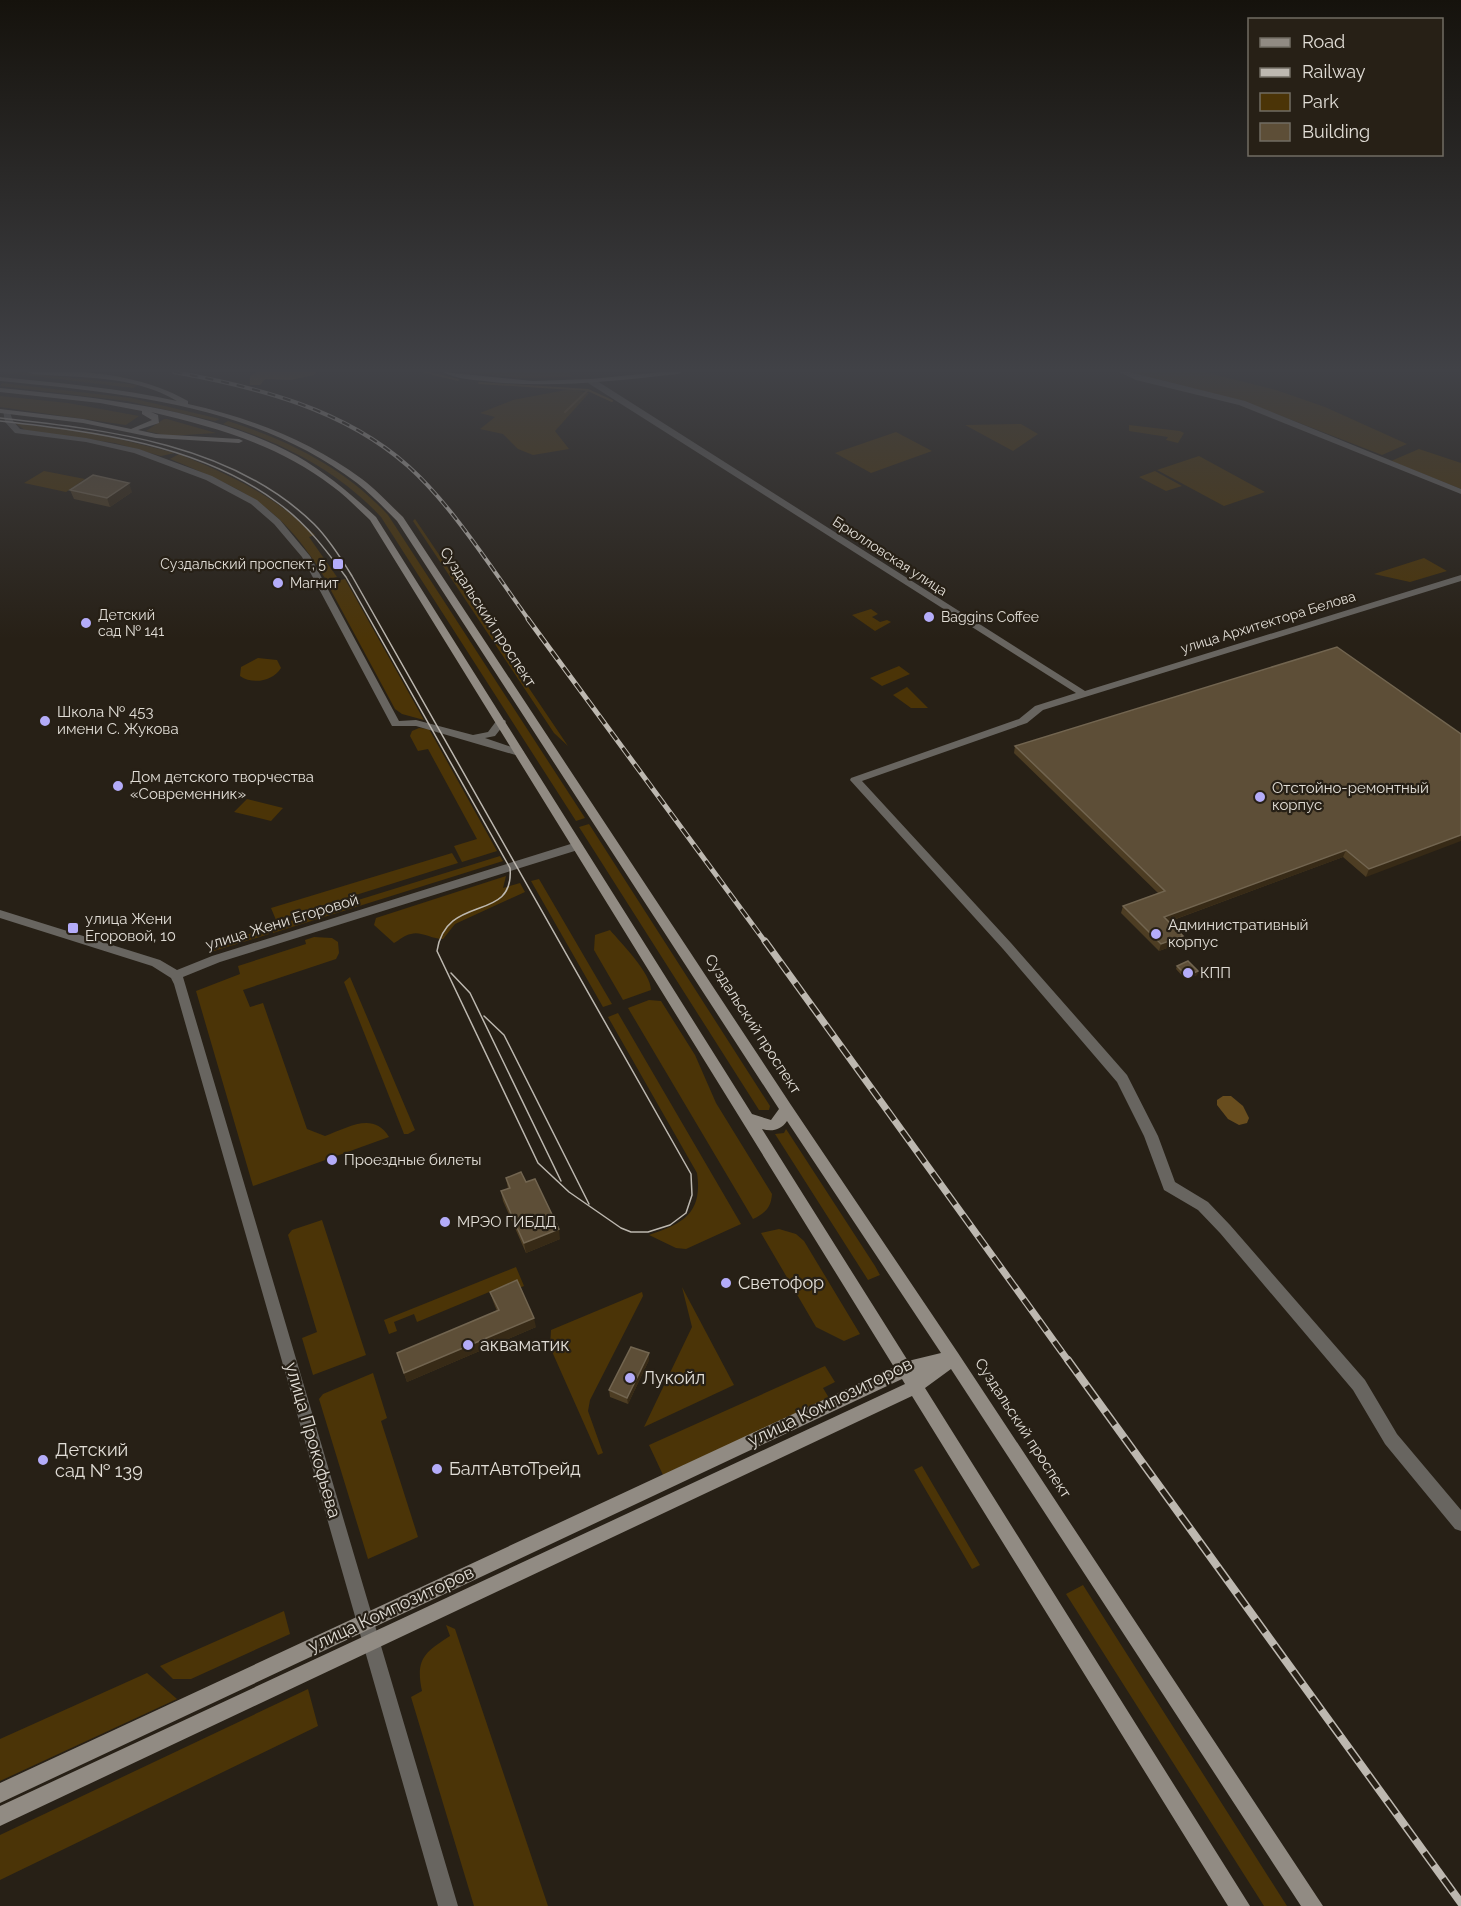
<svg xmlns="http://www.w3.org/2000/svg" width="1461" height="1906" viewBox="0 0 1461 1906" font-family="Raleway,sans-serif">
<rect width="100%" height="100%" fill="#272016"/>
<!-- green -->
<path fill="#4b3407" d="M 0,372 L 16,372 L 138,385 L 133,388 Z
M 464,372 L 569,372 L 571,377 L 519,378 Z
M 1129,372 L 1205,372 L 1276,390 L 1325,407 L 1407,444 L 1382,455 L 1243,401 Z
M 2,383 L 131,398 L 220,419 L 215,421 L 127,401 L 0,386 Z
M 571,389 L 589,393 L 555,431 L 569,449 L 533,455 L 518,449 L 503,434 L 480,429 L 495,417 L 480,413 L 513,400 Z
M 0,396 L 68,403 L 139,416 L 126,425 L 0,407 Z
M 164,419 L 167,419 L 216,433 L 169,436 L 146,431 Z
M 228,421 C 288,440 345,468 388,515 L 585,818 L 576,821 L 381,517 C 339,471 281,442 223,424 Z
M 15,423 L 91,432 L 175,453 L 161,456 L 115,443 L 25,430 Z
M 1021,424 L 1038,434 L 1013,451 L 965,425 Z
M 1129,425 L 1180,431 L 1184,433 L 1178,443 L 1166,440 L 1168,437 L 1129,431 Z
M 896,432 L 932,451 L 871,473 L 835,453 Z
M 1419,449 L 1461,463 L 1461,489 L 1391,461 Z
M 179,454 C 232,476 272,494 315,535 L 309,537 L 337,577 L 326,580 C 282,506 246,490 170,459 Z
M 1199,456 L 1265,492 L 1224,506 L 1157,470 Z
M 44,471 L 85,479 L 66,492 L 24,483 Z
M 1155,471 L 1182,486 L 1166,491 L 1139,477 Z
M 415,519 L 568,746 L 554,733 L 413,521 Z
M 1424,558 L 1447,571 L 1410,582 L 1374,574 Z
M 345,579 L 424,720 L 402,714 L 395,709 L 327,583 Z
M 871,609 L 878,614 L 872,617 L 880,622 L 887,620 L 891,622 L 875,631 L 852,615 Z
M 258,658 L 277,660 L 281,668 C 273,681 253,685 240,676 L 241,667 Z
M 899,666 L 910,674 L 882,686 L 870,678 Z
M 907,687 L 928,708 L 911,708 L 893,695 Z
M 419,728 L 429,729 L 497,851 L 462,862 L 454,846 L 477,839 L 428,749 L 418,751 L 410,736 L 412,731 Z
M 247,799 L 283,808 L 271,821 L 234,812 Z
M 589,824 L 770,1106 L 769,1110 L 759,1110 L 579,827 Z
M 452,853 L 458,863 L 276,920 L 271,908 Z
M 500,856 L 503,861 L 273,933 L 271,927 Z
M 506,876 L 503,888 L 520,883 L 525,892 L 455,924 L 443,939 C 431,939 421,931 411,934 C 404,935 400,940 394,943 L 374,925 L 376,918 Z
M 539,879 L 612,1004 L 603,1007 L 531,881 Z
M 267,928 L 269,934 L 214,951 L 213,946 Z
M 610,930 C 621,943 651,973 651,990 L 623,1000 L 594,950 L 595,935 Z
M 314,937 L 332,938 L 338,942 L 339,953 L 336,959 L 243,990 L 250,1007 L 263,1003 L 307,1129 L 325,1136 C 348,1128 373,1111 389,1137 L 253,1186 L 196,991 L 240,974 L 238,966 L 306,944 L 305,940 Z
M 350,977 L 415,1130 L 408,1134 L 404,1134 L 344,982 Z
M 649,1000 L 661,1001 L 695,1055 L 716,1103 L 772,1194 C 771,1208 765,1213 753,1219 L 628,1008 Z
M 618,1013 L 741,1224 L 686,1249 L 676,1248 L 649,1235 C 683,1224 703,1213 697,1173 L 608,1017 Z
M 786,1129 L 875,1266 L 880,1275 L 868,1280 L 775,1134 L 784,1133 Z
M 322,1220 L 366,1355 L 313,1375 L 302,1338 L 317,1332 L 288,1235 L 292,1230 Z
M 779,1229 L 796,1234 L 804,1241 L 860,1334 L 844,1341 L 816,1327 L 761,1233 Z
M 516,1267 L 524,1286 L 497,1297 L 494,1290 L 417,1322 L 414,1314 L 394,1322 L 397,1331 L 389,1334 L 384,1320 Z
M 682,1287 L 734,1385 L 644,1427 L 692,1327 Z
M 642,1292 L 643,1296 L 590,1400 L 588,1411 L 603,1453 L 598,1455 L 550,1347 L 551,1330 Z
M 825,1366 L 835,1382 L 823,1388 L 829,1398 L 663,1475 L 649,1445 Z
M 373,1373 L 387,1418 L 381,1421 L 418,1537 L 368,1559 L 319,1399 L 323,1394 Z
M 922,1466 L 980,1565 L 972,1569 L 914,1470 Z
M 1083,1585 L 1287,1906 L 1264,1906 L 1066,1594 Z
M 284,1611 L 290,1634 L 191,1679 L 173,1679 L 160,1666 Z
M 446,1625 L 455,1629 L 548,1906 L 474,1906 L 411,1697 L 422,1691 C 415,1659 425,1652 450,1636 Z
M 147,1673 L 177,1699 L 0,1781 L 0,1739 Z
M 308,1689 L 318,1726 L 0,1880 L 0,1835 Z"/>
<!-- water -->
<path fill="#684d1e" d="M 1223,1096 L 1231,1096 L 1243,1106 L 1249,1118 L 1247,1123 L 1239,1125 L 1228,1119 L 1217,1105 L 1217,1100 Z"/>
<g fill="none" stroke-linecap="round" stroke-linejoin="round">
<!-- stream -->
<path stroke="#684d1e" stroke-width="2" d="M 425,372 L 458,380
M 479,383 L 588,390
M 565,412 L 588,390 L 612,401"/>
<!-- river -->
<path fill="#684d1e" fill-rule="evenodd" d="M 257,372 L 316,372 L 314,375 L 291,380 L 265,379 L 260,385 L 250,385 L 250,376 Z"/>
<!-- street -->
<path fill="#686560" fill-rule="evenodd" d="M 1119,372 L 1129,372 L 1245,401 L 1461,489 L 1461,494 L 1239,405 L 1136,380 Z
M 588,379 L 594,379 L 1085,691 L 1461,575 L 1461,581 L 1043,710 L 1027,723 L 862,781 L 1011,943 L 1127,1075 L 1158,1136 L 1175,1182 L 1208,1202 L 1230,1225 L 1365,1380 L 1397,1434 L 1461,1510 L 1461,1531 L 1455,1529 L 1385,1444 L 1353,1390 L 1220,1233 L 1198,1210 L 1164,1190 L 1144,1136 L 1117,1082 L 1003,949 L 850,780 L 851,778 L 1019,719 L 1035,706 L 1076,693 L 588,383 Z
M 3,410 L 9,410 L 13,421 L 20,429 L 86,438 L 139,449 L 212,476 L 257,500 L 280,520 L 310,556 L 399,721 L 416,720 L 473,735 L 488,732 L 497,720 L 505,720 L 506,722 L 495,736 L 485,738 L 523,751 L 524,753 L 519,756 L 416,726 L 392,726 L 302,557 L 274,524 L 251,504 L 206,480 L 134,453 L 86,442 L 15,433 L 5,422 Z
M 577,842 L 583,846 L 581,849 L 220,962 L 183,977 L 458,1906 L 438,1906 L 174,984 L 171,978 L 152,966 L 0,918 L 0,910 L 160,960 L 177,970 L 212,956 Z"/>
<!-- secondary -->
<path fill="#918b83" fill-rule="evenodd" d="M 28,372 C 80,368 143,375 188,401 L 188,404 C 251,418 310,441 362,479 C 377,490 390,505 403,517 L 791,1105 L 958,1353 L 1323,1906 L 1301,1906 L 951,1369 L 925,1388 L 1250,1906 L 1228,1906 L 912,1396 L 0,1826 L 0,1806 L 905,1384 L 902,1379 L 0,1803 L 0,1783 L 894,1367 L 370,520 C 358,509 346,496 332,486 C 279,445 215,427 151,412 L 158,415 L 159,423 L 138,430 L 156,434 L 239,439 L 243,441 L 239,443 L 156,438 L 83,423 L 0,413 L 0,409 L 83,419 L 131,429 L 152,420 L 142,414 L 142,411 L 100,403 L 0,392 L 0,388 C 100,398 207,407 297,456 C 326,473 351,494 376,517 L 752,1114 L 771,1120 L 779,1109 L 397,521 C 384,508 371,494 357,483 C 255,405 123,393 0,381 L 0,377 C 59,383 119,388 177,401 C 134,375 80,378 32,374 ZM 787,1121 L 941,1353 L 908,1361 L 762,1129 C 772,1132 781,1130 787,1121 Z
M 443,372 L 533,381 L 591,379 L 662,372 L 682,372 L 678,374 C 613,381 549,389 484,381 C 471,380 454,378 443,372 Z"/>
<!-- tram -->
<path stroke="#bdb8b0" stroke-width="1.5" d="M 0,418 C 109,430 232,444 314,524 C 329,539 341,558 352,576 L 691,1174 L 692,1195 L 686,1213 L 670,1225 L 648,1232 L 631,1232 L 621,1228 L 569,1192 L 538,1163 L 437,951 C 446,892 515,924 510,868 L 346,577 C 326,550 306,523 278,503 C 199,444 96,432 0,421
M 451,973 L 470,993 L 561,1181
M 484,1016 L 504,1035 L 589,1204"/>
<!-- rail-far3 casing -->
<g stroke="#bdb8b0" stroke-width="4">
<path id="rail-far3" d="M 174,372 C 257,387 344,409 408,466 C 452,505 494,572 529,620"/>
</g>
<!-- rail-far2 casing -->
<g stroke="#bdb8b0" stroke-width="5">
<path id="rail-far2" d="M 528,619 L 766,943"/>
</g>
<!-- rail-far1 casing -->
<g stroke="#bdb8b0" stroke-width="7">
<path id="rail-far1" d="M 765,941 L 1069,1362"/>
</g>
<!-- rail casing -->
<g stroke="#bdb8b0" stroke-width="8">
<path id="rail" d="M 1068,1360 L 1461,1903"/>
</g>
<!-- rail-far3 -->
<use href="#rail-far3" stroke="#272016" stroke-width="2" stroke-dasharray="8" stroke-linecap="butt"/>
<!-- rail-far2 -->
<use href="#rail-far2" stroke="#272016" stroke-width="3" stroke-dasharray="10" stroke-linecap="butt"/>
<!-- rail-far1 -->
<use href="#rail-far1" stroke="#272016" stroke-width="4.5" stroke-dasharray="13" stroke-linecap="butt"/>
<!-- rail -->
<use href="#rail" stroke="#272016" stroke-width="5" stroke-dasharray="16" stroke-linecap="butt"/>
</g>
<!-- wall -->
<path fill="#4d3d23" d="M 70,490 L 132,492 L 110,507 L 74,499 Z
M 1461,734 L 1366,877 L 1343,857 L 1168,922 L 1180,943 L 1159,951 L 1121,913 L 1123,906 L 1158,893 L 1014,753 L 1015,746 Z
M 1177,966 L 1198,971 L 1197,975 L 1185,979 L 1176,969 Z
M 506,1178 L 526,1182 L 560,1239 L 526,1253 L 503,1201 L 501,1191 L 508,1189 Z
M 490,1292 L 536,1327 L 407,1382 L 397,1353 L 497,1311 L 493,1301 Z
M 649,1360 L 628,1404 L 610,1397 L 609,1390 Z"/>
<!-- shaded-wall -->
<path fill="#372a16" d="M 129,483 L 132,492 L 110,507 L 107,498 Z
M 1461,835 L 1461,841 L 1366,877 L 1369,869 Z
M 1346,850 L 1343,857 L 1162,924 L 1164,917 Z
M 1183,936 L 1180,943 L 1159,951 L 1161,944 Z
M 1198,971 L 1197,975 L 1185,979 L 1187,976 Z
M 559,1229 L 560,1239 L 526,1253 L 524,1243 Z
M 534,1318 L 536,1327 L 407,1382 L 404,1373 Z
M 649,1353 L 649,1360 L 628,1404 L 627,1398 Z"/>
<!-- building -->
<path fill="#5d4e37" stroke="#726550" stroke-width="1.5" d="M 93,475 L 129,483 L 107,498 L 70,490 Z
M 1337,647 L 1461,734 L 1461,835 L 1369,869 L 1346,850 L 1164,917 L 1183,936 L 1161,944 L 1123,906 L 1165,891 L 1015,746 Z
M 1188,961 L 1198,971 L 1187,976 L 1177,966 Z
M 521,1172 L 526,1182 L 535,1179 L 559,1229 L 524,1243 L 501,1191 L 510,1188 L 506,1178 Z
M 517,1280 L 534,1318 L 404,1373 L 397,1353 L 499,1310 L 490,1292 Z
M 631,1347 L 649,1353 L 627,1398 L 609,1390 Z"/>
<!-- sky -->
<linearGradient id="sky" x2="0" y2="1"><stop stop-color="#15120c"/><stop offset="0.58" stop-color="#414247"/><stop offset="1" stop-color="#414247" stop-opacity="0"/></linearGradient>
<rect width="1461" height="639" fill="url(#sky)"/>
<!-- markers -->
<g fill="#b4acf9" stroke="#272016" stroke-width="2">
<rect x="332" y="558" width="12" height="12" rx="3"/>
<circle cx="278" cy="583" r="6"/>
<circle cx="929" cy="617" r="6"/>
<circle cx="86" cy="623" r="6"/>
<circle cx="45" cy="721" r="6"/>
<circle cx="118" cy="786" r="6"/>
<circle cx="1260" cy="797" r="6"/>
<rect x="67" y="922" width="12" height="12" rx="3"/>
<circle cx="1156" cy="934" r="6"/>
<circle cx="1188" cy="973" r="6"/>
<circle cx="332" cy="1160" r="6"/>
<circle cx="445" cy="1222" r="6"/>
<circle cx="726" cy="1283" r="6"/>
<circle cx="468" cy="1345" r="6"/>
<circle cx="630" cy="1378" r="6"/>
<circle cx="43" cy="1460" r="6"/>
<circle cx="437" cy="1469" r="6"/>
</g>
<g text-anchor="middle" stroke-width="4.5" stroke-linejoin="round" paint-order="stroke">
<!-- far-street labels -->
<g font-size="14" fill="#e1ddd6" stroke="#272016">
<text transform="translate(890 556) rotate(33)" y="5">Брюлловская улица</text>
<text transform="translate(1268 622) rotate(-17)" y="5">улица Архитектора Белова</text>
</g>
<!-- far-poi labels -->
<g font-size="14" fill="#e1ddd6" stroke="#272016" text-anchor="start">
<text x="326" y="569" text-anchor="end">Суздальский проспект, 5</text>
<text x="290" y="588">Магнит</text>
<text x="98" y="620">Детский<tspan x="98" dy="16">сад № 141</tspan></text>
<text x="941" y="622">Baggins Coffee</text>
</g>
<!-- street labels -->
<g font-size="15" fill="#e1ddd6" stroke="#272016">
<text transform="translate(488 617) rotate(57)" y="5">Суздальский проспект</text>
<text transform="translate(282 922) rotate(-17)" y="5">улица Жени Егоровой</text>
<text transform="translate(753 1024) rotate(57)" y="5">Суздальский проспект</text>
<text transform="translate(1023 1428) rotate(57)" y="5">Суздальский проспект</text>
</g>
<!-- poi labels -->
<g font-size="15" fill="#e1ddd6" stroke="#272016" text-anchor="start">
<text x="57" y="717">Школа № 453<tspan x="57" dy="17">имени С. Жукова</tspan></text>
<text x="130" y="782">Дом детского творчества<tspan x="130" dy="17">«Современник»</tspan></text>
<text x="1272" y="793">Отстойно-ремонтный<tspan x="1272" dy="17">корпус</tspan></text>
<text x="85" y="924">улица Жени<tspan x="85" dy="17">Егоровой, 10</tspan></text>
<text x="1168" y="930">Административный<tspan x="1168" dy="17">корпус</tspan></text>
<text x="1200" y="978">КПП</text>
<text x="344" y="1165">Проездные билеты</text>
<text x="457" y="1227">МРЭО ГИБДД</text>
</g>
<!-- near-poi labels -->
<g font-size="18" fill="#e1ddd6" stroke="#272016" text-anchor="start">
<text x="738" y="1289">Светофор</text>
<text x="480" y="1351">акваматик</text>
<text x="642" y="1384">Лукойл</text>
<text x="55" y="1456">Детский<tspan x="55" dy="21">сад № 139</tspan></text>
<text x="449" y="1475">БалтАвтоТрейд</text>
</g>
<!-- near-street labels -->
<g font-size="18" fill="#e1ddd6" stroke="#272016">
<text transform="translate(830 1402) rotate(-26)" y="6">улица Композиторов</text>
<text transform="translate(313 1440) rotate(74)" y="6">улица Прокофьева</text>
<text transform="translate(391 1609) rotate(-25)" y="6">улица Композиторов</text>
</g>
</g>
<!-- legend -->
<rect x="1248" y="18" width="195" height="138" fill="#272016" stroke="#716c63" stroke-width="1.5"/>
<rect x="1260" y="38" width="30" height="9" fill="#918b83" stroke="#716c63" stroke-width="1.5"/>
<text x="1302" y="48" font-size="18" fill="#e1ddd6">Road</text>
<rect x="1260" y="68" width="30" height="9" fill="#bdb8b0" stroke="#716c63" stroke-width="1.5"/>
<text x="1302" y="78" font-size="18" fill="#e1ddd6">Railway</text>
<rect x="1260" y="93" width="30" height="18" fill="#4b3407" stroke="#716c63" stroke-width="1.5"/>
<text x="1302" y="108" font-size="18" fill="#e1ddd6">Park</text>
<rect x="1260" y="123" width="30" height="18" fill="#5d4e37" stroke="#716c63" stroke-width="1.5"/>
<text x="1302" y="138" font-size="18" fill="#e1ddd6">Building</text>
</svg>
